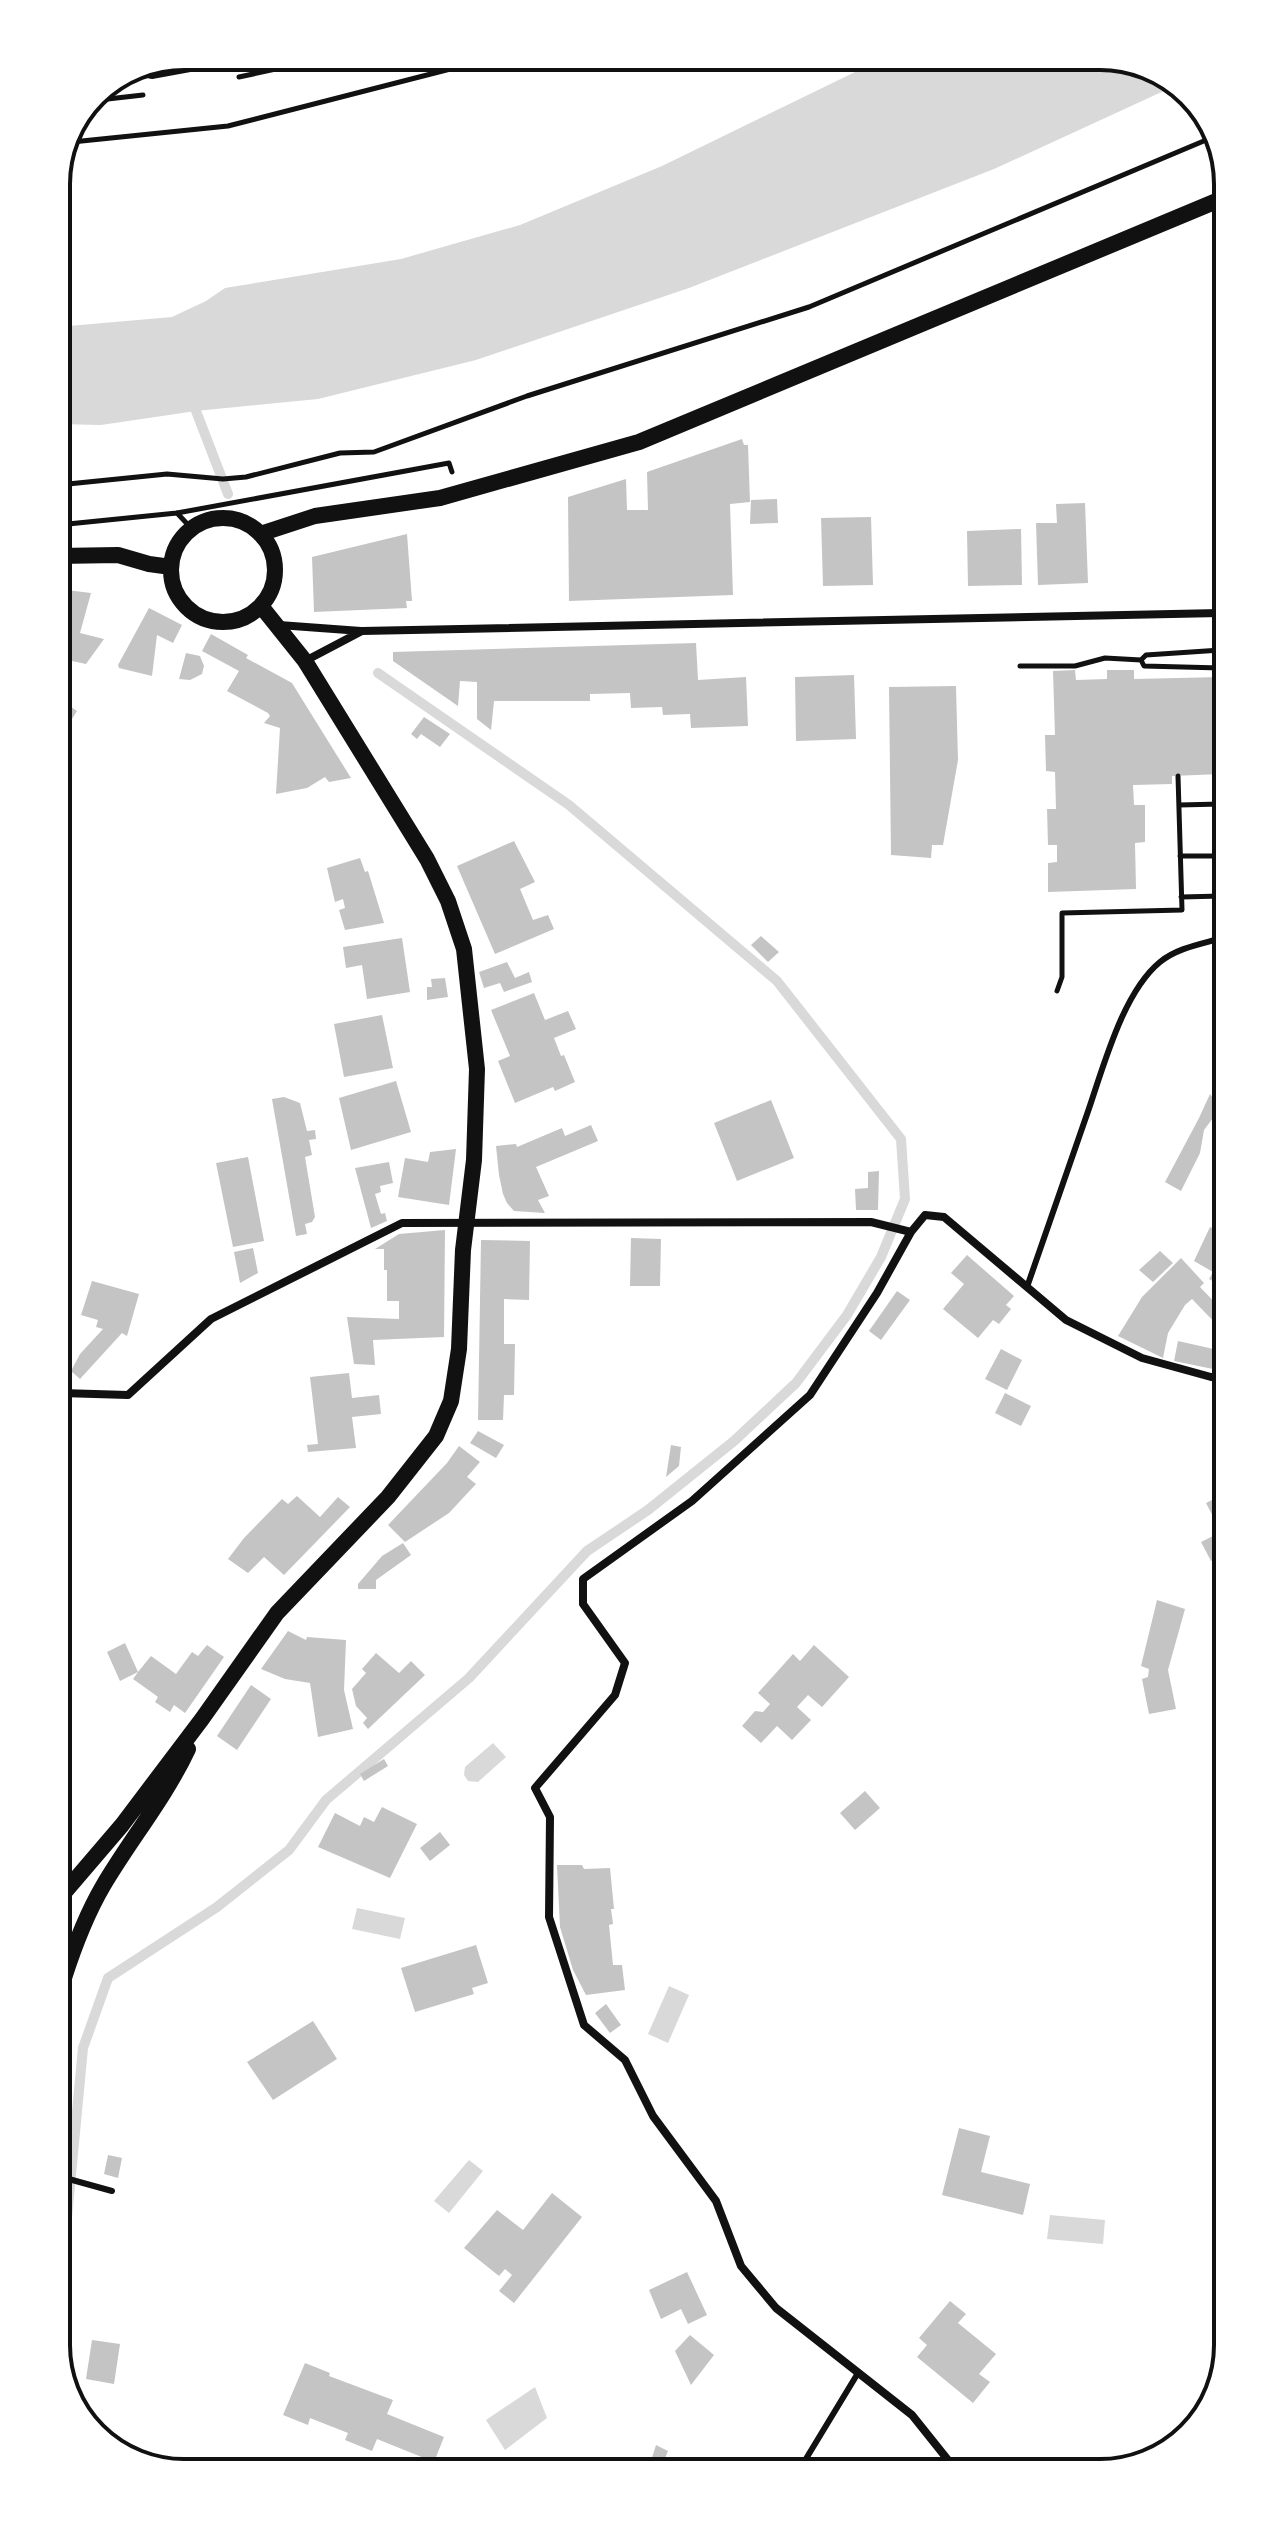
<svg xmlns="http://www.w3.org/2000/svg" width="1284" height="2529" viewBox="0 0 1284 2529" font-family="'Zilla Slab',serif">
<rect width="100%" height="100%" fill="#fff"/>
<!-- water -->
<path fill="#d9d9d9" d="M 888,56 L 1108,56 L 1179,84 L 994,169 L 689,288 L 476,360 L 318,399 L 196,411 L 101,425 L 57,424 L 57,327 L 172,317 L 206,301 L 225,288 L 401,259 L 520,225 L 662,166 Z
M 493,1743 L 506,1757 L 478,1782 L 468,1781 L 464,1775 L 465,1767 Z
M 357,1908 L 405,1918 L 400,1939 L 352,1929 Z
M 669,1986 L 689,1995 L 668,2043 L 648,2034 Z
M 469,2160 L 483,2171 L 449,2213 L 434,2201 Z
M 1050,2215 L 1105,2220 L 1103,2244 L 1047,2239 Z
M 535,2387 L 547,2418 L 505,2450 L 486,2420 Z"/>
<g fill="none" stroke-linecap="round" stroke-linejoin="round">
<!-- stream -->
<path stroke="#d9d9d9" stroke-width="10" d="M 193,398 L 196,411 L 228,494
M 65,2238 L 83,2048 L 108,1978 L 217,1907 L 289,1850 L 326,1800 L 469,1678 L 587,1551 L 648,1510 L 734,1441 L 796,1383 L 847,1315 L 881,1257 L 905,1199 L 901,1139 L 777,981 L 569,805 L 378,673"/>
</g>
<!-- building -->
<path fill="#c4c4c4" d="M 742,439 L 744,445 L 748,445 L 750,502 L 730,504 L 733,595 L 569,601 L 568,497 L 626,479 L 627,510 L 648,510 L 647,472 Z
M 777,499 L 778,523 L 750,524 L 751,500 Z
M 1085,503 L 1088,583 L 1038,585 L 1036,523 L 1057,523 L 1056,504 Z
M 871,517 L 873,585 L 823,586 L 821,518 Z
M 1021,529 L 1022,585 L 968,586 L 967,531 Z
M 407,534 L 412,601 L 406,601 L 407,608 L 314,612 L 312,557 Z
M 58,589 L 91,593 L 80,633 L 104,639 L 86,664 L 58,658 Z
M 149,608 L 182,625 L 173,643 L 157,635 L 152,676 L 119,668 L 118,665 Z
M 211,634 L 248,655 L 246,658 L 292,683 L 351,778 L 329,782 L 325,777 L 307,788 L 276,794 L 280,728 L 264,723 L 270,716 L 268,713 L 227,691 L 239,671 L 202,651 Z
M 696,643 L 698,680 L 746,677 L 748,726 L 691,728 L 690,714 L 663,715 L 662,707 L 631,708 L 630,693 L 590,694 L 590,701 L 494,701 L 491,730 L 477,719 L 477,682 L 460,681 L 458,706 L 393,661 L 393,652 Z
M 186,653 L 200,656 L 204,666 L 202,674 L 190,680 L 179,679 Z
M 1075,670 L 1076,680 L 1107,679 L 1107,670 L 1134,670 L 1134,679 L 1221,677 L 1221,774 L 1172,776 L 1172,784 L 1133,785 L 1134,805 L 1145,805 L 1145,842 L 1135,843 L 1136,889 L 1048,892 L 1048,863 L 1057,862 L 1057,845 L 1048,845 L 1047,809 L 1056,809 L 1055,772 L 1046,771 L 1045,735 L 1055,735 L 1053,671 Z
M 854,675 L 856,739 L 796,741 L 795,677 Z
M 956,686 L 958,760 L 943,845 L 932,845 L 931,858 L 891,855 L 889,687 Z
M 64,702 L 77,711 L 63,733 L 59,729 L 59,710 Z
M 424,717 L 450,734 L 440,747 L 421,734 L 417,739 L 411,734 Z
M 514,841 L 535,882 L 520,889 L 533,920 L 548,915 L 554,929 L 495,954 L 457,866 Z
M 360,858 L 365,872 L 368,871 L 384,923 L 345,930 L 339,910 L 345,908 L 343,899 L 335,902 L 327,868 Z
M 761,936 L 779,952 L 768,962 L 751,945 Z
M 402,938 L 410,992 L 367,999 L 362,965 L 346,968 L 343,947 Z
M 507,962 L 515,978 L 529,972 L 532,982 L 504,992 L 500,983 L 484,988 L 479,972 Z
M 445,978 L 448,997 L 427,1000 L 427,987 L 432,987 L 431,979 Z
M 534,993 L 545,1020 L 568,1011 L 576,1029 L 554,1038 L 561,1056 L 564,1055 L 575,1082 L 555,1091 L 553,1087 L 515,1103 L 498,1061 L 510,1056 L 491,1010 Z
M 382,1015 L 393,1068 L 344,1077 L 334,1024 Z
M 396,1081 L 411,1132 L 351,1150 L 339,1098 Z
M 1210,1094 L 1219,1106 L 1219,1110 L 1204,1130 L 1200,1153 L 1181,1191 L 1165,1182 L 1199,1118 Z
M 284,1097 L 300,1103 L 307,1131 L 315,1130 L 316,1139 L 309,1140 L 312,1155 L 305,1157 L 315,1217 L 312,1222 L 305,1224 L 307,1234 L 296,1236 L 272,1099 Z
M 771,1100 L 794,1158 L 737,1181 L 714,1123 Z
M 591,1125 L 598,1141 L 536,1167 L 549,1196 L 538,1200 L 545,1213 L 514,1211 L 507,1203 L 503,1194 L 499,1175 L 496,1146 L 516,1144 L 517,1147 L 562,1128 L 565,1136 Z
M 456,1149 L 449,1205 L 398,1197 L 405,1158 L 428,1162 L 430,1152 Z
M 248,1157 L 264,1241 L 233,1247 L 216,1163 Z
M 389,1162 L 393,1183 L 380,1186 L 381,1192 L 375,1194 L 381,1214 L 385,1213 L 387,1221 L 371,1228 L 355,1168 Z
M 879,1171 L 878,1210 L 856,1210 L 855,1189 L 868,1188 L 868,1172 Z
M 1210,1227 L 1223,1233 L 1223,1287 L 1209,1279 L 1213,1272 L 1194,1261 Z
M 445,1230 L 444,1337 L 373,1340 L 375,1365 L 354,1364 L 347,1317 L 399,1319 L 399,1301 L 387,1301 L 387,1270 L 384,1270 L 384,1249 L 375,1249 L 399,1234 Z
M 631,1238 L 661,1239 L 660,1286 L 630,1286 Z
M 481,1240 L 530,1241 L 529,1300 L 504,1299 L 504,1344 L 515,1344 L 514,1395 L 504,1395 L 503,1420 L 478,1420 Z
M 253,1248 L 258,1273 L 240,1283 L 234,1252 Z
M 1160,1251 L 1173,1263 L 1153,1282 L 1139,1270 Z
M 967,1255 L 1014,1296 L 1006,1305 L 1011,1309 L 999,1324 L 993,1320 L 978,1338 L 943,1309 L 964,1284 L 951,1273 Z
M 1181,1258 L 1204,1283 L 1200,1287 L 1224,1312 L 1224,1332 L 1192,1299 L 1185,1305 L 1168,1333 L 1163,1358 L 1118,1336 L 1142,1297 Z
M 92,1281 L 139,1294 L 127,1336 L 122,1333 L 80,1379 L 71,1371 L 80,1354 L 103,1329 L 96,1327 L 98,1320 L 81,1315 Z
M 897,1291 L 910,1300 L 881,1340 L 869,1331 Z
M 1178,1341 L 1218,1350 L 1213,1369 L 1174,1361 Z
M 1001,1349 L 1022,1360 L 1007,1390 L 985,1379 Z
M 349,1373 L 352,1398 L 379,1395 L 381,1414 L 352,1417 L 356,1448 L 308,1452 L 307,1445 L 318,1444 L 310,1377 Z
M 1005,1393 L 1031,1406 L 1021,1426 L 995,1413 Z
M 478,1431 L 504,1445 L 496,1458 L 470,1443 Z
M 671,1445 L 681,1447 L 679,1466 L 666,1477 Z
M 459,1446 L 480,1462 L 467,1477 L 476,1484 L 449,1513 L 405,1542 L 388,1525 L 447,1463 Z
M 1224,1494 L 1225,1565 L 1225,1575 L 1215,1558 L 1211,1561 L 1201,1542 L 1221,1532 L 1206,1503 Z
M 297,1496 L 320,1517 L 338,1497 L 350,1507 L 284,1575 L 264,1557 L 248,1573 L 228,1559 L 244,1538 L 282,1499 L 288,1504 Z
M 403,1543 L 411,1555 L 376,1580 L 376,1589 L 358,1589 L 358,1584 L 382,1556 Z
M 1157,1600 L 1185,1609 L 1168,1670 L 1176,1709 L 1149,1714 L 1142,1679 L 1148,1677 L 1149,1669 L 1141,1666 Z
M 288,1631 L 306,1640 L 307,1637 L 346,1640 L 344,1690 L 353,1729 L 318,1737 L 310,1683 L 285,1679 L 261,1669 Z
M 125,1643 L 138,1672 L 151,1656 L 176,1674 L 192,1652 L 198,1656 L 207,1645 L 224,1657 L 185,1713 L 174,1705 L 170,1712 L 155,1702 L 158,1697 L 154,1694 L 133,1679 L 138,1672 L 120,1681 L 107,1652 Z
M 814,1645 L 849,1677 L 822,1707 L 808,1695 L 797,1707 L 811,1720 L 792,1740 L 777,1726 L 761,1743 L 742,1726 L 755,1711 L 763,1712 L 770,1704 L 758,1693 L 793,1654 L 800,1661 Z
M 376,1653 L 399,1673 L 411,1661 L 425,1675 L 368,1729 L 363,1723 L 367,1718 L 356,1706 L 352,1689 L 366,1673 L 362,1669 Z
M 251,1685 L 271,1699 L 237,1750 L 217,1736 Z
M 384,1759 L 388,1766 L 364,1781 L 360,1774 Z
M 865,1791 L 880,1808 L 855,1830 L 840,1813 Z
M 382,1807 L 417,1824 L 390,1878 L 318,1847 L 335,1813 L 360,1826 L 364,1817 L 374,1822 Z
M 440,1832 L 450,1845 L 430,1861 L 420,1848 Z
M 557,1865 L 582,1865 L 584,1869 L 610,1868 L 614,1909 L 611,1909 L 613,1924 L 609,1925 L 613,1965 L 622,1965 L 625,1990 L 586,1995 L 573,1970 L 560,1927 Z
M 476,1945 L 488,1983 L 472,1988 L 474,1994 L 415,2012 L 401,1968 Z
M 606,2004 L 621,2025 L 610,2033 L 595,2013 Z
M 313,2021 L 337,2059 L 273,2100 L 247,2062 Z
M 959,2128 L 990,2136 L 981,2172 L 1030,2184 L 1023,2215 L 942,2195 Z
M 108,2155 L 122,2158 L 118,2178 L 104,2174 Z
M 552,2193 L 582,2217 L 514,2303 L 499,2291 L 512,2275 L 505,2269 L 499,2276 L 464,2248 L 497,2210 L 523,2230 Z
M 687,2272 L 707,2315 L 688,2324 L 681,2309 L 661,2319 L 649,2290 Z
M 950,2301 L 966,2314 L 958,2323 L 996,2354 L 979,2374 L 990,2382 L 973,2403 L 917,2357 L 927,2345 L 919,2338 Z
M 690,2335 L 714,2355 L 691,2385 L 675,2351 Z
M 92,2340 L 120,2344 L 114,2384 L 86,2379 Z
M 305,2363 L 330,2373 L 329,2376 L 393,2400 L 387,2414 L 444,2437 L 434,2462 L 377,2439 L 372,2451 L 345,2440 L 348,2433 L 310,2418 L 308,2425 L 283,2415 Z
M 656,2445 L 668,2451 L 661,2468 L 651,2468 L 649,2467 Z"/>
<g fill="none" stroke-linecap="round" stroke-linejoin="round">
<!-- path -->
<path stroke="#111" stroke-width="5" d="M 239,77 L 336,56
M 90,101 L 143,95
M 72,142 L 228,126 L 501,56
M 58,485 L 167,474 L 223,479 L 246,477 L 340,453 L 374,452 L 527,396 L 809,307 L 1218,135
M 177,513 L 192,529
M 58,525 L 177,513 L 449,463 L 452,472
M 1141,660 L 1146,655 L 1221,650
M 1020,666 L 1075,666 L 1105,658 L 1141,660 L 1144,666 L 1221,668
M 1179,805 L 1221,804
M 1180,856 L 1222,856
M 1181,897 L 1222,896
M 1057,991 L 1062,977 L 1062,913 L 1182,910 L 1178,776"/>
<!-- service -->
<path stroke="#111" stroke-width="6" d="M 1027,1287 C 1046,1231 1066,1176 1085,1120 C 1102,1073 1121,994 1160,962 C 1177,948 1201,944 1222,938
M 65,2178 L 112,2191
M 801,2467 L 858,2373"/>
<!-- minor -->
<path stroke="#111" stroke-width="8" d="M 279,625 L 361,631
M 305,661 L 362,631 L 1220,613
M 61,1393 L 128,1395 L 211,1319 L 402,1223 L 871,1222 L 911,1232
M 952,2465 L 912,2415 L 776,2308 L 741,2266 L 716,2201 L 653,2116 L 625,2060 L 584,2025 L 549,1917 L 550,1817 L 535,1788 L 615,1695 L 625,1663 L 583,1604 L 583,1579 L 692,1501 L 810,1395 L 877,1293 L 911,1232 L 925,1215 L 944,1217 L 1066,1320 L 1142,1358 L 1211,1377 L 1224,1378"/>
<!-- secondary -->
<path stroke="#111" stroke-width="16" d="M171 570a52 52 0 1 1 104 0a52 52 0 1 1-104 0Z
M 260,534 L 315,516 L 440,498 L 639,442 L 1219,200
M 58,556 L 118,555 L 149,564 L 171,567
M 63,1894 L 122,1825 L 202,1719 L 277,1613 L 388,1497 L 436,1436 L 451,1401 L 459,1349 L 463,1250 L 474,1160 L 477,1069 L 464,949 L 448,901 L 427,859 L 305,661 L 261,606
M 64,1978 C 74,1947 86,1915 103,1886 C 130,1840 165,1798 188,1749"/>
<!-- primary -->
<path stroke="#111" stroke-width="20" d="M 152,69 L 223,56"/>
</g>
<!-- crop -->
<path d="M0 0H1284V2529H0ZM184 70H1100A114 114 0 0 1 1214 184V2345A114 114 0 0 1 1100 2459H184A114 114 0 0 1 70 2345V184A114 114 0 0 1 184 70Z" fill="#fff" fill-rule="evenodd"/>
<path fill="none" stroke="#111" stroke-width="4" d="M184 70H1100A114 114 0 0 1 1214 184V2345A114 114 0 0 1 1100 2459H184A114 114 0 0 1 70 2345V184A114 114 0 0 1 184 70Z"/>
</svg>
